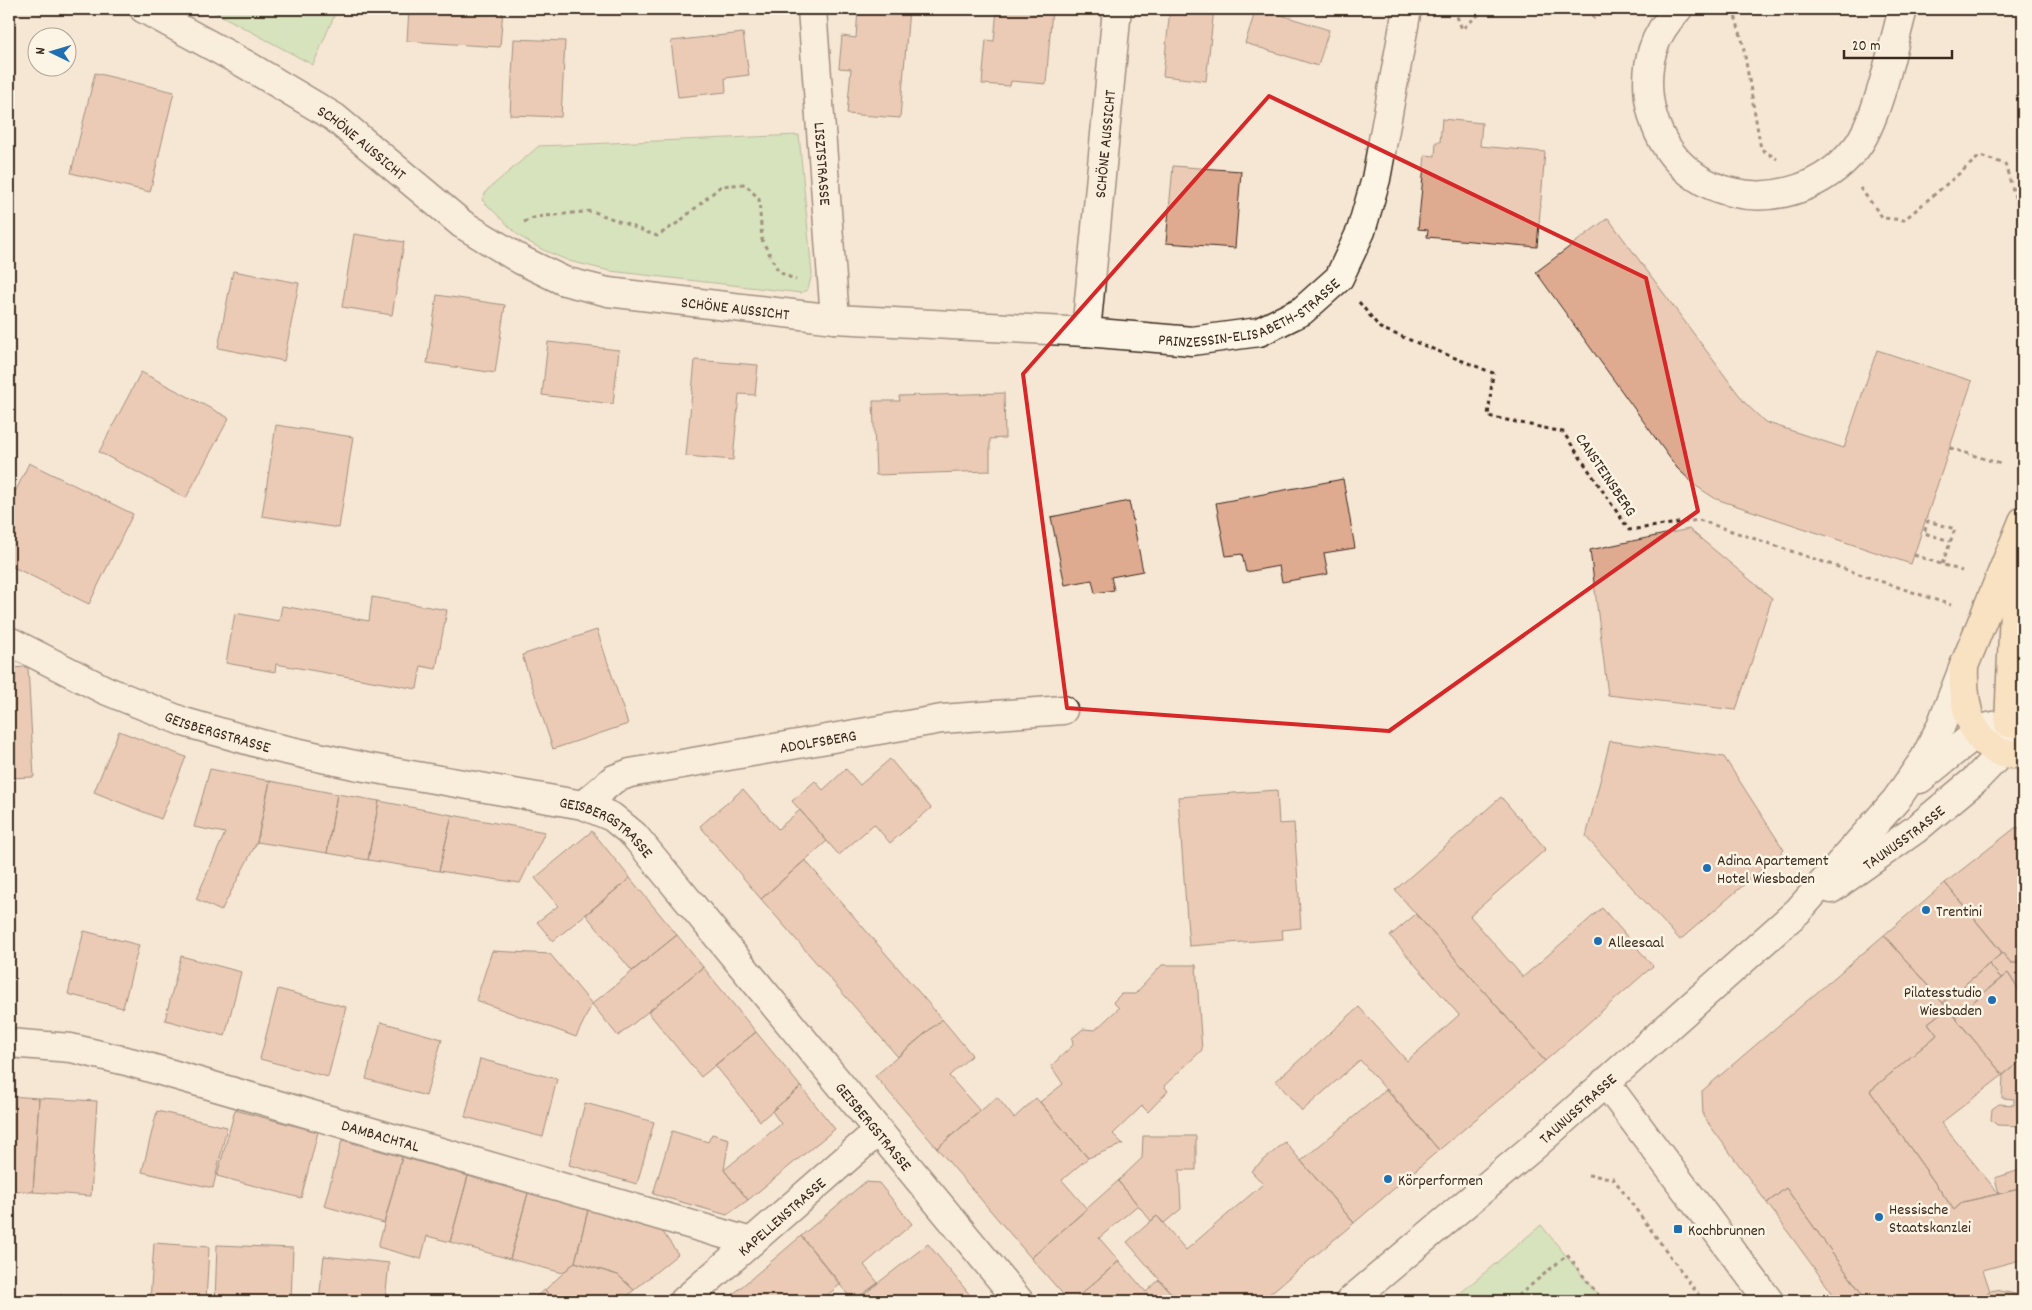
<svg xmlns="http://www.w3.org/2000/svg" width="2032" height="1310" viewBox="0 0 2032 1310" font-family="Dekko,sans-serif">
<rect width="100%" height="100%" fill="#f6e6d4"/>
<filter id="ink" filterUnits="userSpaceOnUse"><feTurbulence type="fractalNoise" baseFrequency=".02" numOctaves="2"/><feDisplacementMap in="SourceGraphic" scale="10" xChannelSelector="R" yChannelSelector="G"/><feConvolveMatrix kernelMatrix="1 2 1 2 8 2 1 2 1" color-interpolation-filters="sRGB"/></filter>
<g filter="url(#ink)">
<!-- green -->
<path fill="#afdf9f" stroke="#75845e" d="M 209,9 L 337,9 L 313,65 Z
M 799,135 L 812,274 L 808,289 L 801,293 L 610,271 L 569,261 L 541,249 L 519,236 L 482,200 L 487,190 L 539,146 Z
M 1541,1225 L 1603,1301 L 1451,1301 Z"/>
<!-- building -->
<path fill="#deab91" stroke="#3b2a1e" d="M 409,9 L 503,9 L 500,47 L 407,41 Z
M 858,9 L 909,9 L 900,118 L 847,114 L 851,69 L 839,68 L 842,36 L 856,38 Z
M 997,9 L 1052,9 L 1046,84 L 1011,81 L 1010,86 L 982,84 L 986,40 L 994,41 Z
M 1170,9 L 1214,9 L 1206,81 L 1163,76 Z
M 1256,9 L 1262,9 L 1329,30 L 1318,66 L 1245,43 Z
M 743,33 L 749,75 L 725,78 L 726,92 L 678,97 L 671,41 Z
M 514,39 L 565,41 L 561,117 L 510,115 Z
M 95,73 L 174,92 L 150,192 L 71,173 Z
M 1442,119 L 1482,123 L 1480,146 L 1545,152 L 1537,247 L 1427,237 L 1428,230 L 1418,229 L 1425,155 L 1435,156 L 1436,142 L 1440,142 Z
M 1173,166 L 1241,171 L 1235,248 L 1166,243 Z
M 1608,218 L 1745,403 L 1765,422 L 1844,448 L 1877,350 L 1972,381 L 1911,564 L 1716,499 L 1696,486 L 1677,468 L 1536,272 Z
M 354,234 L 404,242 L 392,315 L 342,307 Z
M 233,271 L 299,283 L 284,361 L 218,348 Z
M 437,295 L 505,305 L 495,373 L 427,363 Z
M 548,342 L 619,350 L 613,404 L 542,395 Z
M 695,360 L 758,365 L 755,395 L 739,394 L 733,460 L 686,456 Z
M 141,372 L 229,418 L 186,498 L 99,452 Z
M 1004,393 L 1005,438 L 990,439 L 990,471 L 876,475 L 873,401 L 900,401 L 899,396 Z
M 276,425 L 353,437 L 339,528 L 262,516 Z
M 29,463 L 133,514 L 89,604 L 9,565 L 9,505 Z
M 1343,479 L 1355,548 L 1324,553 L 1328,574 L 1282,582 L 1279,566 L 1246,572 L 1242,554 L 1226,556 L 1216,503 Z
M 1129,501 L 1143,571 L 1111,577 L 1114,590 L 1095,593 L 1092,580 L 1065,585 L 1051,517 Z
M 1689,529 L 1772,598 L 1736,710 L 1608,695 L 1590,550 Z
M 372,597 L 447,610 L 436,669 L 421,666 L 417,689 L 276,664 L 275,672 L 226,663 L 235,613 L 279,621 L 282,606 L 369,621 Z
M 597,630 L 628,724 L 553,749 L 522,655 Z
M 28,667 L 34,777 L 9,778 L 9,668 Z
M 119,731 L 186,757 L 161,819 L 94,792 Z
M 1610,741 L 1724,757 L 1784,850 L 1680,940 L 1586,837 Z
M 890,759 L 931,808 L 890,843 L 874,824 L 839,855 L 792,801 L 815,781 L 823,790 L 846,769 L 860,785 Z
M 210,769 L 270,781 L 257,842 L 221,911 L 196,899 L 225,833 L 194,827 Z
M 270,781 L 337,794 L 327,853 L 257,842 Z
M 743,789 L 778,829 L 800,810 L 827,841 L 761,899 L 700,826 Z
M 1277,790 L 1279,824 L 1294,823 L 1301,928 L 1282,930 L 1283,939 L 1189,946 L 1178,797 Z
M 337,794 L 379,801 L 368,860 L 327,853 Z
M 1501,797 L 1546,849 L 1470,916 L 1523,977 L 1602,908 L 1653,966 L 1545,1061 L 1395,890 Z
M 379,801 L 452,815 L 439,871 L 368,860 Z
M 452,815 L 545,832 L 520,883 L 439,871 Z
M 2015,828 L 2023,828 L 2023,957 L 2018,963 L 2011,963 L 1945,883 Z
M 592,831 L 630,878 L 553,941 L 537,922 L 558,906 L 535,878 Z
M 805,860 L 942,1019 L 898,1057 L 761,899 Z
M 630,878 L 677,935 L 632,971 L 586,915 Z
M 1945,883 L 2002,953 L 1943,1003 L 1884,935 Z
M 1416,914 L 1545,1061 L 1439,1150 L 1360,1060 L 1302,1111 L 1276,1081 L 1359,1007 L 1407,1061 L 1459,1015 L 1390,936 Z
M 84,931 L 139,945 L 123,1008 L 68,994 Z
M 677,935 L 703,967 L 618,1036 L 592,1004 Z
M 1884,935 L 1947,1008 L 1928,1023 L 1937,1035 L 1870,1091 L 1954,1210 L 1963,1202 L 2023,1188 L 2023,1259 L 1983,1270 L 1990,1291 L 1977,1301 L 1867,1301 L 1786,1188 L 1767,1203 L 1703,1116 L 1702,1091 Z
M 492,951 L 550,954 L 592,1004 L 576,1037 L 476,1000 Z
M 2002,953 L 2011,963 L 2018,963 L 2023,957 L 2023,997 L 2008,973 L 2001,978 L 1989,964 Z
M 181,956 L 241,972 L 225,1036 L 165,1020 Z
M 1989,964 L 2001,978 L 1955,1017 L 1943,1003 Z
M 1162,965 L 1196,965 L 1202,1050 L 1164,1086 L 1168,1091 L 1148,1112 L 1142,1106 L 1113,1134 L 1123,1144 L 1088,1158 L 1040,1102 L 1063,1084 L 1051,1066 L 1073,1045 L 1072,1038 L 1083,1029 L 1095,1030 L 1119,1008 L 1113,1002 L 1121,994 L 1135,994 Z
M 703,967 L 756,1032 L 701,1077 L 648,1012 Z
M 2008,973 L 2023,997 L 2023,1059 L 2003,1075 L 1955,1017 Z
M 278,989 L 346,1007 L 328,1077 L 260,1059 Z
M 1947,1008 L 2003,1075 L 1941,1123 L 1999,1194 L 1963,1202 L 1954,1210 L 1870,1091 L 1937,1035 L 1928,1023 Z
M 942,1019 L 972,1055 L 949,1076 L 980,1111 L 937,1148 L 875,1076 Z
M 381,1022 L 442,1039 L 426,1096 L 366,1079 Z
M 756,1032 L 801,1087 L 760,1121 L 715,1065 Z
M 480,1059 L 557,1079 L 543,1137 L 465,1117 Z
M 2023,1059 L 2023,1126 L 1997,1125 L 1991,1120 L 1992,1109 L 1999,1104 L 2014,1105 L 2014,1099 L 2002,1098 L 2003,1075 Z
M 801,1087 L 835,1129 L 748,1200 L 724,1170 L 781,1124 L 772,1111 Z
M 1387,1089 L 1439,1150 L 1354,1223 L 1301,1161 Z
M 9,1096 L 39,1098 L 33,1192 L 9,1190 Z
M 997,1097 L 1014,1118 L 1036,1098 L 1088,1158 L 1062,1180 L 1087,1209 L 1031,1258 L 937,1148 Z
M 39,1098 L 97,1101 L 91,1196 L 33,1192 Z
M 585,1103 L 654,1122 L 637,1184 L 569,1165 Z
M 235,1110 L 318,1132 L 301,1198 L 217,1176 Z
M 157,1111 L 227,1127 L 213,1188 L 142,1172 Z
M 672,1131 L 708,1142 L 712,1134 L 729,1139 L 724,1170 L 748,1200 L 727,1215 L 653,1194 Z
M 1143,1136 L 1196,1136 L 1196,1170 L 1179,1170 L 1181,1209 L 1164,1223 L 1157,1216 L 1151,1221 L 1118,1181 L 1142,1158 Z
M 342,1140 L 402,1157 L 384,1223 L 324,1206 Z
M 1285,1142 L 1354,1223 L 1261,1301 L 1178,1301 L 1127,1242 L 1157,1216 L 1186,1250 L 1263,1184 L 1251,1171 Z
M 402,1157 L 468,1176 L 450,1242 L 427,1236 L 421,1259 L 378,1247 Z
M 2023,1169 L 2023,1188 L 1999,1194 L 1995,1178 Z
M 468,1176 L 528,1193 L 510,1259 L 450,1242 Z
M 1118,1181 L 1138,1205 L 1099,1238 L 1119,1261 L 1073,1301 L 1069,1301 L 1031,1258 Z
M 865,1182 L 879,1183 L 912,1224 L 864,1265 L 878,1283 L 853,1301 L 801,1236 Z
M 1786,1188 L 1867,1301 L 1838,1301 L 1767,1203 Z
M 528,1193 L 588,1210 L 575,1262 L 563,1273 L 510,1259 Z
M 588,1210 L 662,1231 L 678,1254 L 634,1290 L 618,1275 L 575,1262 Z
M 801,1236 L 841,1284 L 820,1301 L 725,1301 Z
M 154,1243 L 209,1247 L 206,1301 L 150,1301 Z
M 928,1244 L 975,1301 L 856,1301 L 878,1283 Z
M 217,1245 L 293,1248 L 291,1301 L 215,1301 Z
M 324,1256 L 389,1263 L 385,1301 L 319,1301 Z
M 1119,1261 L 1146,1292 L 1159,1280 L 1178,1301 L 1073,1301 Z
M 575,1262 L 618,1275 L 634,1290 L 621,1301 L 553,1301 L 545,1290 Z
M 545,1290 L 553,1301 L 529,1301 Z
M 1996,1290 L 2015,1294 L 2021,1301 L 1977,1301 L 1990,1291 Z"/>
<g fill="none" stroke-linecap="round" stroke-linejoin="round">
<!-- minor casing -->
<g stroke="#3b2a1e" stroke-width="31">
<g id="minor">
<path id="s1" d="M 144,9 L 245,64 L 334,117 L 462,224 L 521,260 L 564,281 L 608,292 L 835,319 L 1086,332 L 1192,341 L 1259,332 L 1302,311 L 1339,278 L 1361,231 L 1376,179 L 1407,9"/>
<path id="s2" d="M 812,9 L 835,319"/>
<path d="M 1678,9 C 1653,35 1645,63 1649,98 C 1664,205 1792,227 1856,148 C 1878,120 1893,45 1903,9"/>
<path id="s3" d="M 1086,332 L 1117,9"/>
<path id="s4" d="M 9,641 L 105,690 L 184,722 L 268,746 L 359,766 L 583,805 L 612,817 L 634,835 L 1019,1301"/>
<path id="s5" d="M 583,805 L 614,779 L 630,773 L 942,719 L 1063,710"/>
<path id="s6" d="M 1831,889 L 1916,829 L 1976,779 L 2001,753 L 2009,723 L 1989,727 L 1978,732 L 1920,779"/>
<path id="s7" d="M 9,1043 L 71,1048 L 130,1062 L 751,1242"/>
<path d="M 1605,1082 L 1769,1301"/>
<path id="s8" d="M 684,1301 L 878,1131"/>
<path id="s9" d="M 1350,1301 L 1532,1148 L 1798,911 L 1896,800 L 1925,758 L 1940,728 L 1964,666"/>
</g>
</g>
<!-- major casing -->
<g stroke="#3b2a1e" stroke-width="31">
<path id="major" d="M 2023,521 L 1964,666 C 1963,695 1966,739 2000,752 C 2006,755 2016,754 2023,754
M 2020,550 L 2014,611 L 2009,723 L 2023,724"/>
</g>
<!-- path -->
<path stroke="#3b2a1e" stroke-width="3" stroke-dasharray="4 4" stroke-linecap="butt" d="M 1454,9 L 1462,29 L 1485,9
M 1588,9 L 1594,18 L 1609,9
M 1733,9 L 1742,39 L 1761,149 L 1777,159
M 1860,188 L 1883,218 L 1904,220 L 1980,156 L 2005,164 L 2023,223
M 524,222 L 536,217 L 592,211 L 657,236 L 679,222 L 721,186 L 745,184 L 759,199 L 762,240 L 779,272 L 796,280
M 1359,302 L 1380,328 L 1493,373 L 1488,416 L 1563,432 L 1629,530 L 1699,520 L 1951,605
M 1950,448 L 2001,464
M 1914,555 L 1962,571
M 1942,564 L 1955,529 L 1928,521 L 1924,533 L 1950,541
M 1588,1175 L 1613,1178 L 1703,1301
M 60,1295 L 66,1301
M 1512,1301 L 1567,1255 L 1603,1301"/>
<!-- minor -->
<use href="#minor" stroke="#fcf5e5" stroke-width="28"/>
<!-- major -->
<use href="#major" stroke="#fbddab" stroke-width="28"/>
</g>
</g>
<!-- marked area -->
<path d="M0 0H2032V1310H0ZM 1269,96 L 1646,278 L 1698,511 L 1389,731 L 1067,708 L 1023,374 Z" fill="#f6e6d4" fill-opacity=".55" fill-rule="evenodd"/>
<path fill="none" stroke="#d62828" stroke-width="4" stroke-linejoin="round" d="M 1269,96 L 1646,278 L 1698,511 L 1389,731 L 1067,708 L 1023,374 Z"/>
<!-- markers -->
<g fill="#1f6fb2" stroke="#fcf5e5" stroke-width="2">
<circle cx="1707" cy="868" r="5"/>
<circle cx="1926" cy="910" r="5"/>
<circle cx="1598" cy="941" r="5"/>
<circle cx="1992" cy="1000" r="5"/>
<circle cx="1388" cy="1179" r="5"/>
<circle cx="1879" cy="1217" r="5"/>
<rect x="1673" y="1224" width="10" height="10" rx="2.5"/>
</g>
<g text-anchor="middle" stroke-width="5" stroke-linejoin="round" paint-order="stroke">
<!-- street labels -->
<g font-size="16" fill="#3b2a1e" stroke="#fcf5e5">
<text dy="6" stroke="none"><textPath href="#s1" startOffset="256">SCHÖNE AUSSICHT</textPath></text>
<text dy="6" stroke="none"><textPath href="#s3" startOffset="189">SCHÖNE AUSSICHT</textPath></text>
<text dy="6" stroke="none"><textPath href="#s2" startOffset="155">LISZTSTRASSE</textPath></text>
<text dy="6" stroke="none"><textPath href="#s1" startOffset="1198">PRINZESSIN-ELISABETH-STRASSE</textPath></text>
<text dy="6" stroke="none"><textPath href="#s1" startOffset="676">SCHÖNE AUSSICHT</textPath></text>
<text transform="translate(1607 474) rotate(56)" y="6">CANSTEINSBERG</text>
<text dy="6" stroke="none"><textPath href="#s4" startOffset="228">GEISBERGSTRASSE</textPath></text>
<text dy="6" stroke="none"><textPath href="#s5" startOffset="248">ADOLFSBERG</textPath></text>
<text dy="6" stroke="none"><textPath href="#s4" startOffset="632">GEISBERGSTRASSE</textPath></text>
<text dy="6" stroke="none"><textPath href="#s6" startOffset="89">TAUNUSSTRASSE</textPath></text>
<text dy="6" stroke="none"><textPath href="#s9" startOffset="298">TAUNUSSTRASSE</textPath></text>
<text dy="6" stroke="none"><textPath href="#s4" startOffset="1038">GEISBERGSTRASSE</textPath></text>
<text dy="6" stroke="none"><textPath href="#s7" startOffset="384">DAMBACHTAL</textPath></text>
<text dy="6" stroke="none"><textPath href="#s8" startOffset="129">KAPELLENSTRASSE</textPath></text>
</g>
<!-- poi labels -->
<g font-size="16" fill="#3b2a1e" stroke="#fcf5e5" text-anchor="start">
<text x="1717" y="865">Adina Apartement<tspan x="1717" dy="18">Hotel Wiesbaden</tspan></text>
<text x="1936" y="916">Trentini</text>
<text x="1608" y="947">Alleesaal</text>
<text x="1982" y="997" text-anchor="end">Pilatesstudio<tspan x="1982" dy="18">Wiesbaden</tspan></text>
<text x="1398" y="1185">Körperformen</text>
<text x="1889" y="1214">Hessische<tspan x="1889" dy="18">Staatskanzlei</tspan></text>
<text x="1688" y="1235">Kochbrunnen</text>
</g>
</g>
<!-- margin -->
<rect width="2032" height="1310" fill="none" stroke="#fcf5e5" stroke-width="30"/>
<rect x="15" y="15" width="2002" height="1280" fill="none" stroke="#3b2a1e" stroke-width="2" filter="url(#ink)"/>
<!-- north arrow -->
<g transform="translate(52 52) rotate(275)"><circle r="24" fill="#fcf5e5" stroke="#afa495"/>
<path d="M0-4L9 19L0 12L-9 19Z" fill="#1f6fb2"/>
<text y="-8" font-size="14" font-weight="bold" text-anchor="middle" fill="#3b2a1e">N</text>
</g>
<!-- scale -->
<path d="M1844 50v8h108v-8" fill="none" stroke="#3b2a1e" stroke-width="2.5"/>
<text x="1852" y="50" font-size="15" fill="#3b2a1e" stroke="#fcf5e5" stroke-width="4" paint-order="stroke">20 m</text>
</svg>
